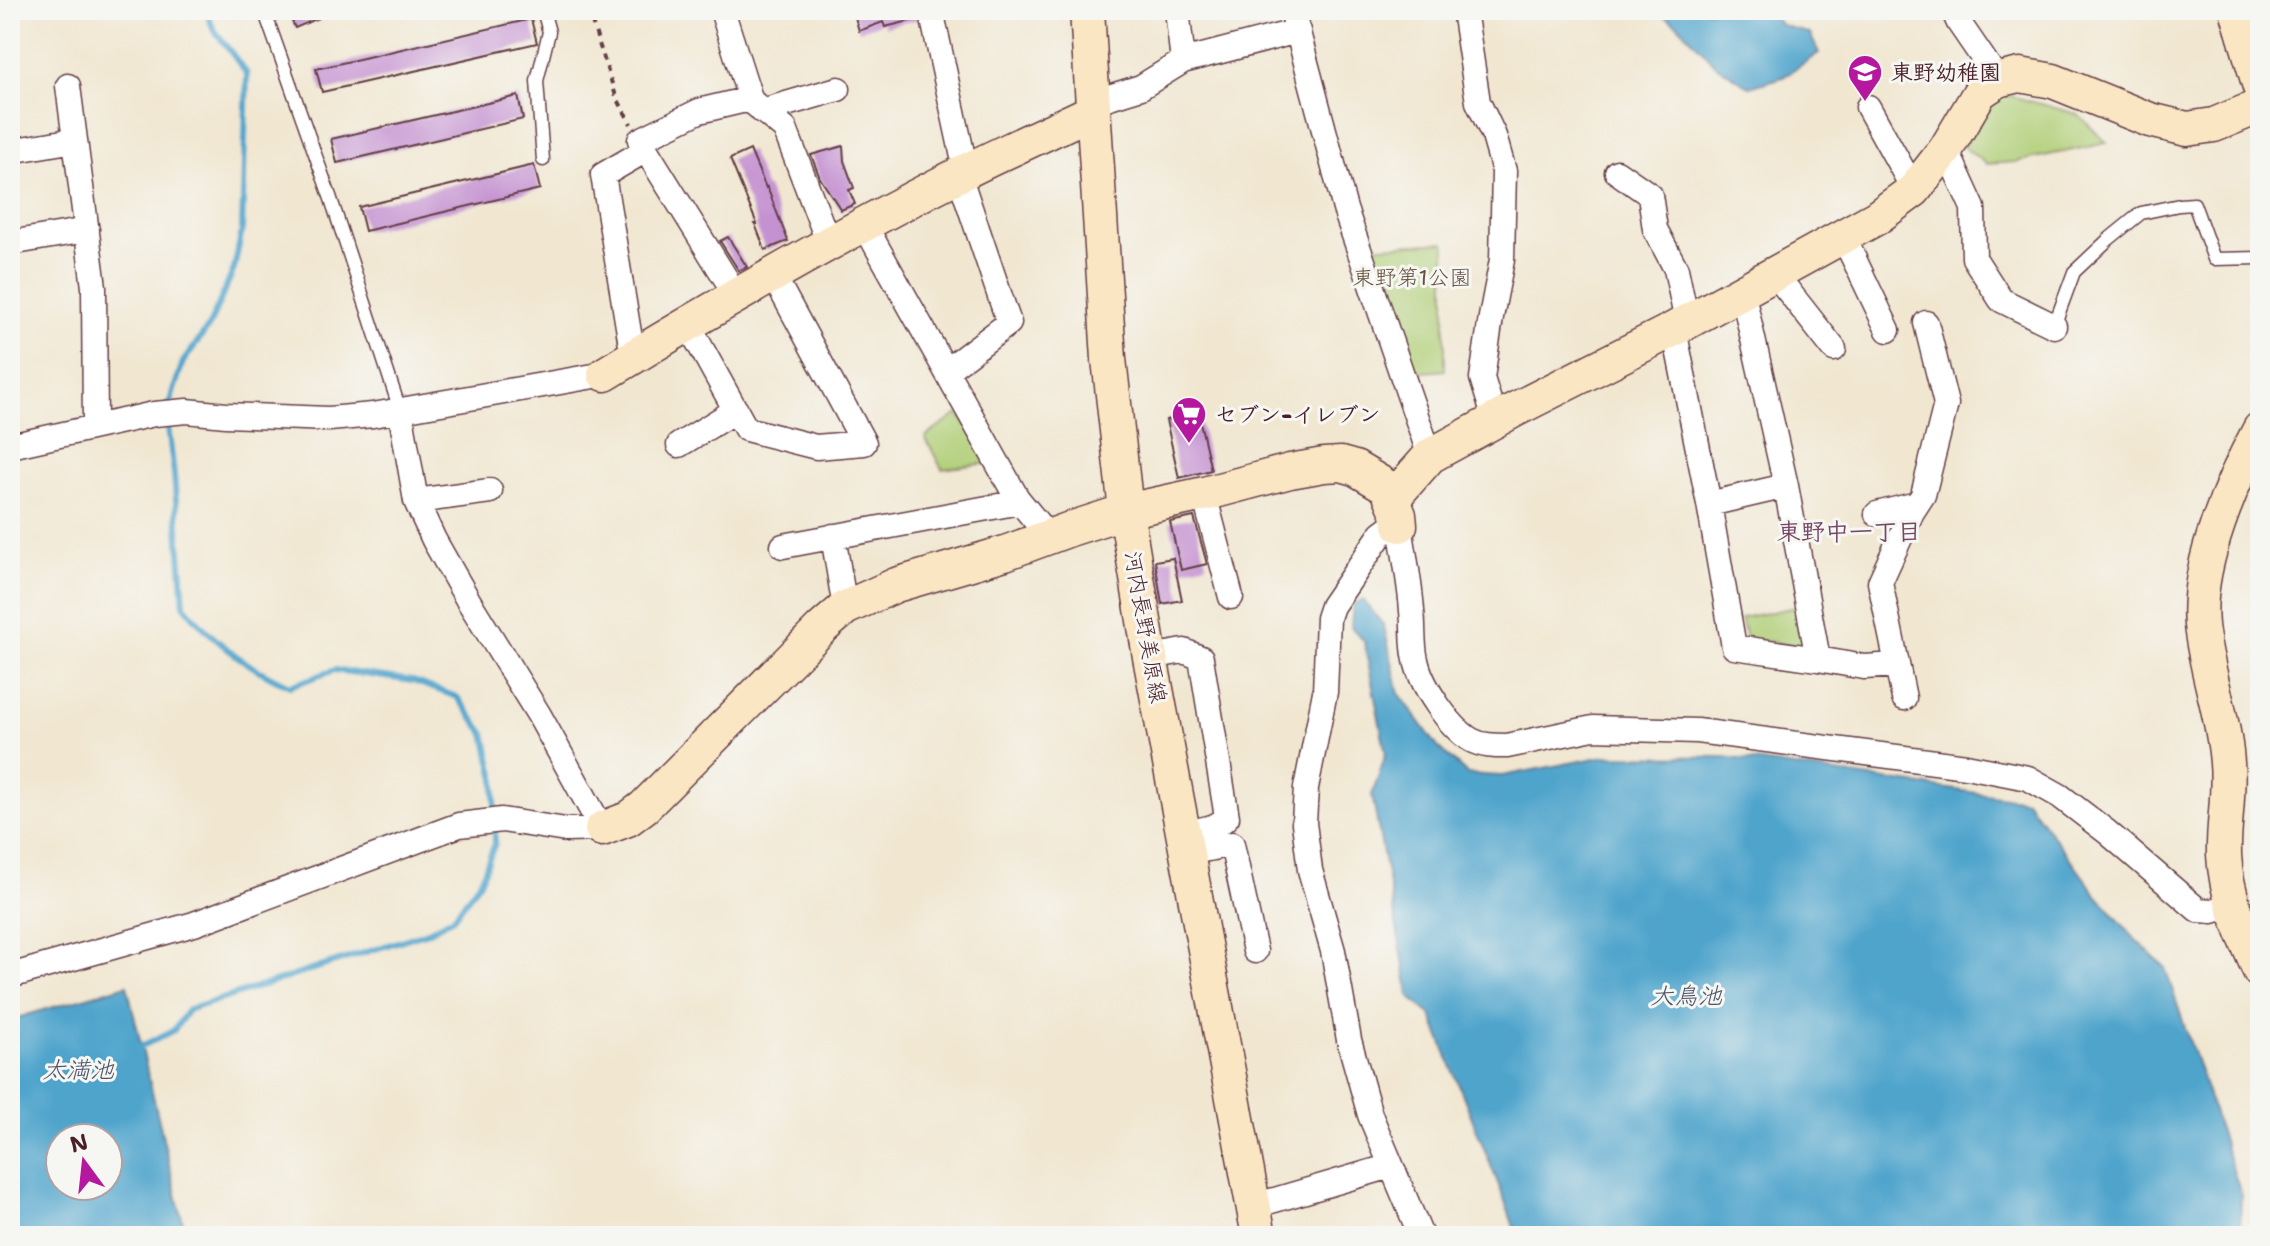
<svg xmlns="http://www.w3.org/2000/svg" width="2270" height="1246" viewBox="0 0 2270 1246" font-family="'Shantell Sans','Klee One',sans-serif">
<rect width="100%" height="100%" fill="#f6f6f2"/>
<filter id="ink" filterUnits="userSpaceOnUse"><feTurbulence type="fractalNoise" baseFrequency=".0125" numOctaves="2"/><feDisplacementMap in="SourceGraphic" scale="16" xChannelSelector="R" yChannelSelector="G"/><feConvolveMatrix kernelMatrix="1 2 1 2 8 2 1 2 1" color-interpolation-filters="sRGB"/></filter>
<filter id="wash" filterUnits="userSpaceOnUse"><feTurbulence type="fractalNoise" baseFrequency=".006" numOctaves="4" result="noise"/><feDisplacementMap in="SourceGraphic" scale="32" xChannelSelector="R" yChannelSelector="G"/><feGaussianBlur stdDeviation="1.8" result="paint"/><feColorMatrix in="noise" values="0 0 0 0 0 0 0 0 0 0 0 0 0 0 0 0 0 1.4 0 .05"/><feComposite in="paint" operator="in"/></filter>
<g filter="url(#wash)">
<rect width="100%" height="100%" fill="#f1e7d1"/>
<!-- green -->
<path fill="#afcd74" stroke="#7c7650" stroke-width="2" d="M 2000,93 L 2077,114 L 2107,143 L 2015,162 L 1987,164 L 1963,147 Z
M 1445,242 L 1445,370 L 1411,373 L 1367,247 Z
M 958,414 L 997,462 L 942,469 L 925,437 Z
M 1802,606 L 1808,639 L 1801,647 L 1746,638 L 1741,618 Z"/>
<!-- water -->
<path fill="#50a4cc" stroke="#4d627c" stroke-width="2" fill-rule="evenodd" d="M 1653,10 L 1773,10 L 1779,24 L 1810,34 L 1819,53 L 1783,77 L 1750,87 L 1716,65 L 1677,24 Z
M 1363,600 L 1384,626 L 1399,693 L 1438,747 L 1467,774 L 1502,776 L 1606,756 L 1725,757 L 2026,800 L 2097,895 L 2135,939 L 2165,968 L 2241,1194 L 2240,1236 L 1517,1236 L 1505,1201 L 1431,1015 L 1410,997 L 1372,795 L 1386,754 L 1364,641 L 1351,627 L 1353,605 Z
M 127,985 L 186,1236 L 10,1236 L 10,1020 ZM 60,1138 L 108,1138 L 108,1186 L 60,1186 Z"/>
<g fill="none" stroke-linecap="round" stroke-linejoin="round">
<!-- stream -->
<path stroke="#50a4cc" stroke-width="6" d="M 168,408 L 183,362 L 209,326 L 234,269 L 242,230 L 247,74 L 213,28 L 206,10
M 167,419 L 174,474 L 184,605 C 212,641 248,668 290,686 L 335,670 L 413,681 L 457,697 L 485,734 L 495,779 L 495,816
M 137,1053 L 142,1046 L 174,1030 L 188,1010 L 425,933 L 453,918 L 481,880 L 495,843 L 495,827"/>
</g>
<g id="blocks">
<!-- building -->
<path fill="#c592d1" d="M 287,10 L 337,10 L 295,28 Z
M 853,10 L 916,10 L 918,19 L 885,27 L 883,22 L 859,31 Z
M 531,19 L 537,43 L 322,92 L 316,69 Z
M 518,96 L 523,119 L 337,163 L 331,139 Z
M 843,146 L 844,161 L 854,188 L 849,190 L 855,204 L 841,210 L 820,178 L 811,155 Z
M 750,150 L 766,188 L 767,187 L 788,241 L 765,250 L 755,224 L 757,224 L 730,159 Z
M 534,165 L 540,189 L 365,231 L 359,207 Z
M 728,237 L 747,267 L 739,271 L 720,241 Z
M 1198,413 L 1211,470 L 1179,478 L 1166,420 Z
M 1194,517 L 1207,564 L 1181,570 L 1170,522 Z
M 1173,558 L 1182,600 L 1162,604 L 1155,561 Z"/>
</g>
</g>
<g filter="url(#ink)">
<use href="#blocks" fill-opacity="0" stroke="#633d44" stroke-width="2"/>
<g fill="none" stroke-linecap="round" stroke-linejoin="round">
<!-- lane casing -->
<g stroke="#633d44" stroke-width="15">
<path id="lane" d="M 264,10 L 331,199 L 400,410
M 543,10 L 549,32 L 537,81 L 543,160
M 2054,326 L 2074,272 L 2109,239 L 2141,213 L 2179,205 L 2194,204 L 2214,259 L 2260,258"/>
</g>
<!-- street casing -->
<g stroke="#633d44" stroke-width="27">
<path id="street" d="M 722,10 L 751,101
M 931,10 L 966,171
M 1177,10 L 1183,61
M 1292,10 L 1345,209 L 1430,456
M 1464,10 L 1478,102 L 1494,136 L 1504,171 L 1502,260 L 1491,317 L 1482,378 L 1495,420
M 1953,10 L 1959,23 L 1998,80
M 68,86 L 94,287 L 95,427
M 1093,102 L 1141,87 L 1183,61 L 1298,31
M 1868,107 L 1914,190
M 762,111 L 838,89
M 640,140 L 699,111 L 741,101 L 751,101 L 785,129 L 829,244
M 1946,149 L 1973,208 L 1974,258 L 2001,300 L 2054,326
M 10,151 L 75,140
M 1617,172 L 1650,195 L 1655,229 L 1676,269 L 1687,322
M 864,224 L 1017,498 L 1048,536
M 1843,236 L 1888,330
M 10,243 L 87,230
M 1775,274 L 1834,349
M 688,324 L 746,429 L 816,447 L 864,443 L 773,275
M 1674,329 L 1709,504 L 1734,647 L 1818,659 L 1786,486 L 1742,290
M 633,357 L 603,175 L 646,150 L 736,295
M 946,371 L 1009,323 L 959,175
M 679,445 L 736,410
M 10,446 L 154,414 L 187,411 L 226,415 L 329,419 L 373,415 L 605,374
M 1204,494 L 1231,597
M 416,501 L 490,491
M 1709,504 L 1786,486
M 1877,514 L 1917,504
M 833,536 L 845,608
M 783,546 L 1020,502
M 1150,657 L 1184,651 L 1201,658 L 1227,817 C 1216,829 1201,830 1184,832
M 1818,659 L 1864,667 L 1897,665
M 1904,698 L 1880,582 L 1912,512 L 1923,495 L 1946,404 L 1926,323
M 1188,853 L 1232,844 L 1255,951
M 10,976 L 194,924 L 459,825 L 502,820 L 566,830 L 602,829 L 539,715 L 468,600 L 434,540 L 416,501 L 400,410
M 1254,1206 L 1391,1166
M 1421,1236 L 1370,1115 L 1349,1040 L 1333,951 L 1310,870 L 1304,823 L 1306,788 L 1325,692 L 1328,618 L 1332,606 L 1382,533 L 1390,527 L 1400,525 C 1404,554 1410,582 1412,611 C 1414,627 1412,644 1416,660 C 1421,685 1449,727 1471,740 C 1482,746 1494,746 1507,746 L 1593,728 L 1697,731 L 1966,766 L 2028,778 L 2060,796 L 2107,832 L 2198,910 L 2212,911 L 2232,905"/>
</g>
<!-- secondary casing -->
<g stroke="#633d44" stroke-width="37">
<path id="secondary" d="M 1087,10 L 1109,359 L 1126,511 L 1150,657 L 1259,1236
M 2237,10 L 2260,87
M 605,374 C 723,302 843,233 966,171 C 1008,150 1051,131 1093,111
M 2260,429 C 2232,481 2195,566 2201,625 C 2206,672 2224,717 2227,763 C 2230,794 2223,825 2224,855 C 2226,897 2243,933 2260,971
M 1393,498 L 1430,456 L 1516,409 L 1674,329 L 1876,218 L 1914,190 L 1946,149 L 1980,92 L 1998,80 L 2020,75 L 2053,81 L 2150,120 L 2187,129 L 2214,125 L 2260,106
M 602,829 L 628,819 L 644,807 L 822,628 L 845,608 L 896,585 L 1005,553 L 1070,529 L 1126,511 L 1204,494 L 1290,471 L 1324,465 L 1341,464 L 1355,468 L 1387,487 L 1399,515 L 1400,525"/>
</g>
<!-- path -->
<path stroke="#633d44" stroke-width="4" stroke-dasharray="6 6" stroke-linecap="butt" d="M 588,10 L 616,96 L 631,124"/>
<!-- lane -->
<use href="#lane" stroke="#fff" stroke-width="12"/>
<!-- street -->
<use href="#street" stroke="#fff" stroke-width="24"/>
<!-- secondary -->
<use href="#secondary" stroke="#fbe6c4" stroke-width="34"/>
</g>
</g>
<!-- icons -->
<defs>
<g id="school-pin" transform="scale(1.8)"><path d="M0 17L-7.5 6A9.5 9.5 0 1 1 7.5 6Z" fill="#b5179e" stroke="#f6f6f2"/><path d="M0-5L7-2L0 1L-7-2ZM-4 1L0 2.5L4 1V4Q0 6-4 4Z" fill="#fff"/></g>
<g id="supermarket-pin" transform="scale(1.8)"><path d="M0 17L-7.5 6A9.5 9.5 0 1 1 7.5 6Z" fill="#b5179e" stroke="#f6f6f2"/><path d="M-6-5.5h2.5l.6 2H6L4.5 2H-2.5L-4.4-4H-6ZM-1.5 3.2a1.3 1.3 0 1 0 .1 0ZM3 3.2a1.3 1.3 0 1 0 .1 0Z" fill="#fff"/></g>
</defs>
<g fill-rule="evenodd">
<use href="#school-pin" x="1865" y="72"/>
<use href="#supermarket-pin" x="1189" y="414"/>
</g>
<g text-anchor="middle" stroke-width="6" stroke-linejoin="round" paint-order="stroke">
<!-- poi labels -->
<g font-size="22" font-weight="bold" fill="#4a1f2b" stroke="#f6f6f2" text-anchor="start">
<text x="1891" y="80">東野幼稚園</text>
<text x="1215" y="422">セブン-イレブン</text>
</g>
<!-- park labels -->
<g font-size="22" fill="#685341" stroke="#f6f6f2">
<text x="1412" y="285">東野第1公園</text>
</g>
<!-- street labels -->
<g font-size="22" fill="#4a1f2b" stroke="#f6f6f2">
<text transform="translate(1146 627) rotate(80)" y="8">河内長野美原線</text>
</g>
<!-- neighbourhood labels -->
<g font-size="24" font-weight="bold" fill="#754765" stroke="#f6f6f2">
<text x="1849" y="540">東野中一丁目</text>
</g>
<!-- water labels -->
<g font-size="24" font-style="italic" fill="#4c546b" stroke="#f6f6f2">
<text x="1686" y="1004">大鳥池</text>
<text x="78" y="1078">太満池</text>
</g>
</g>
<!-- margin -->
<rect width="2270" height="1246" fill="none" stroke="#f6f6f2" stroke-width="40"/>
<!-- north arrow -->
<g transform="translate(84 1162) rotate(345)"><circle r="38" fill="#f6f6f2" stroke="#b1a0a2" stroke-width="2"/>
<path d="M0-6L14 30L0 20L-14 30Z" fill="#b5179e"/>
<text y="-12" font-size="22" font-weight="bold" text-anchor="middle" fill="#4a1f2b">N</text>
</g>
</svg>
